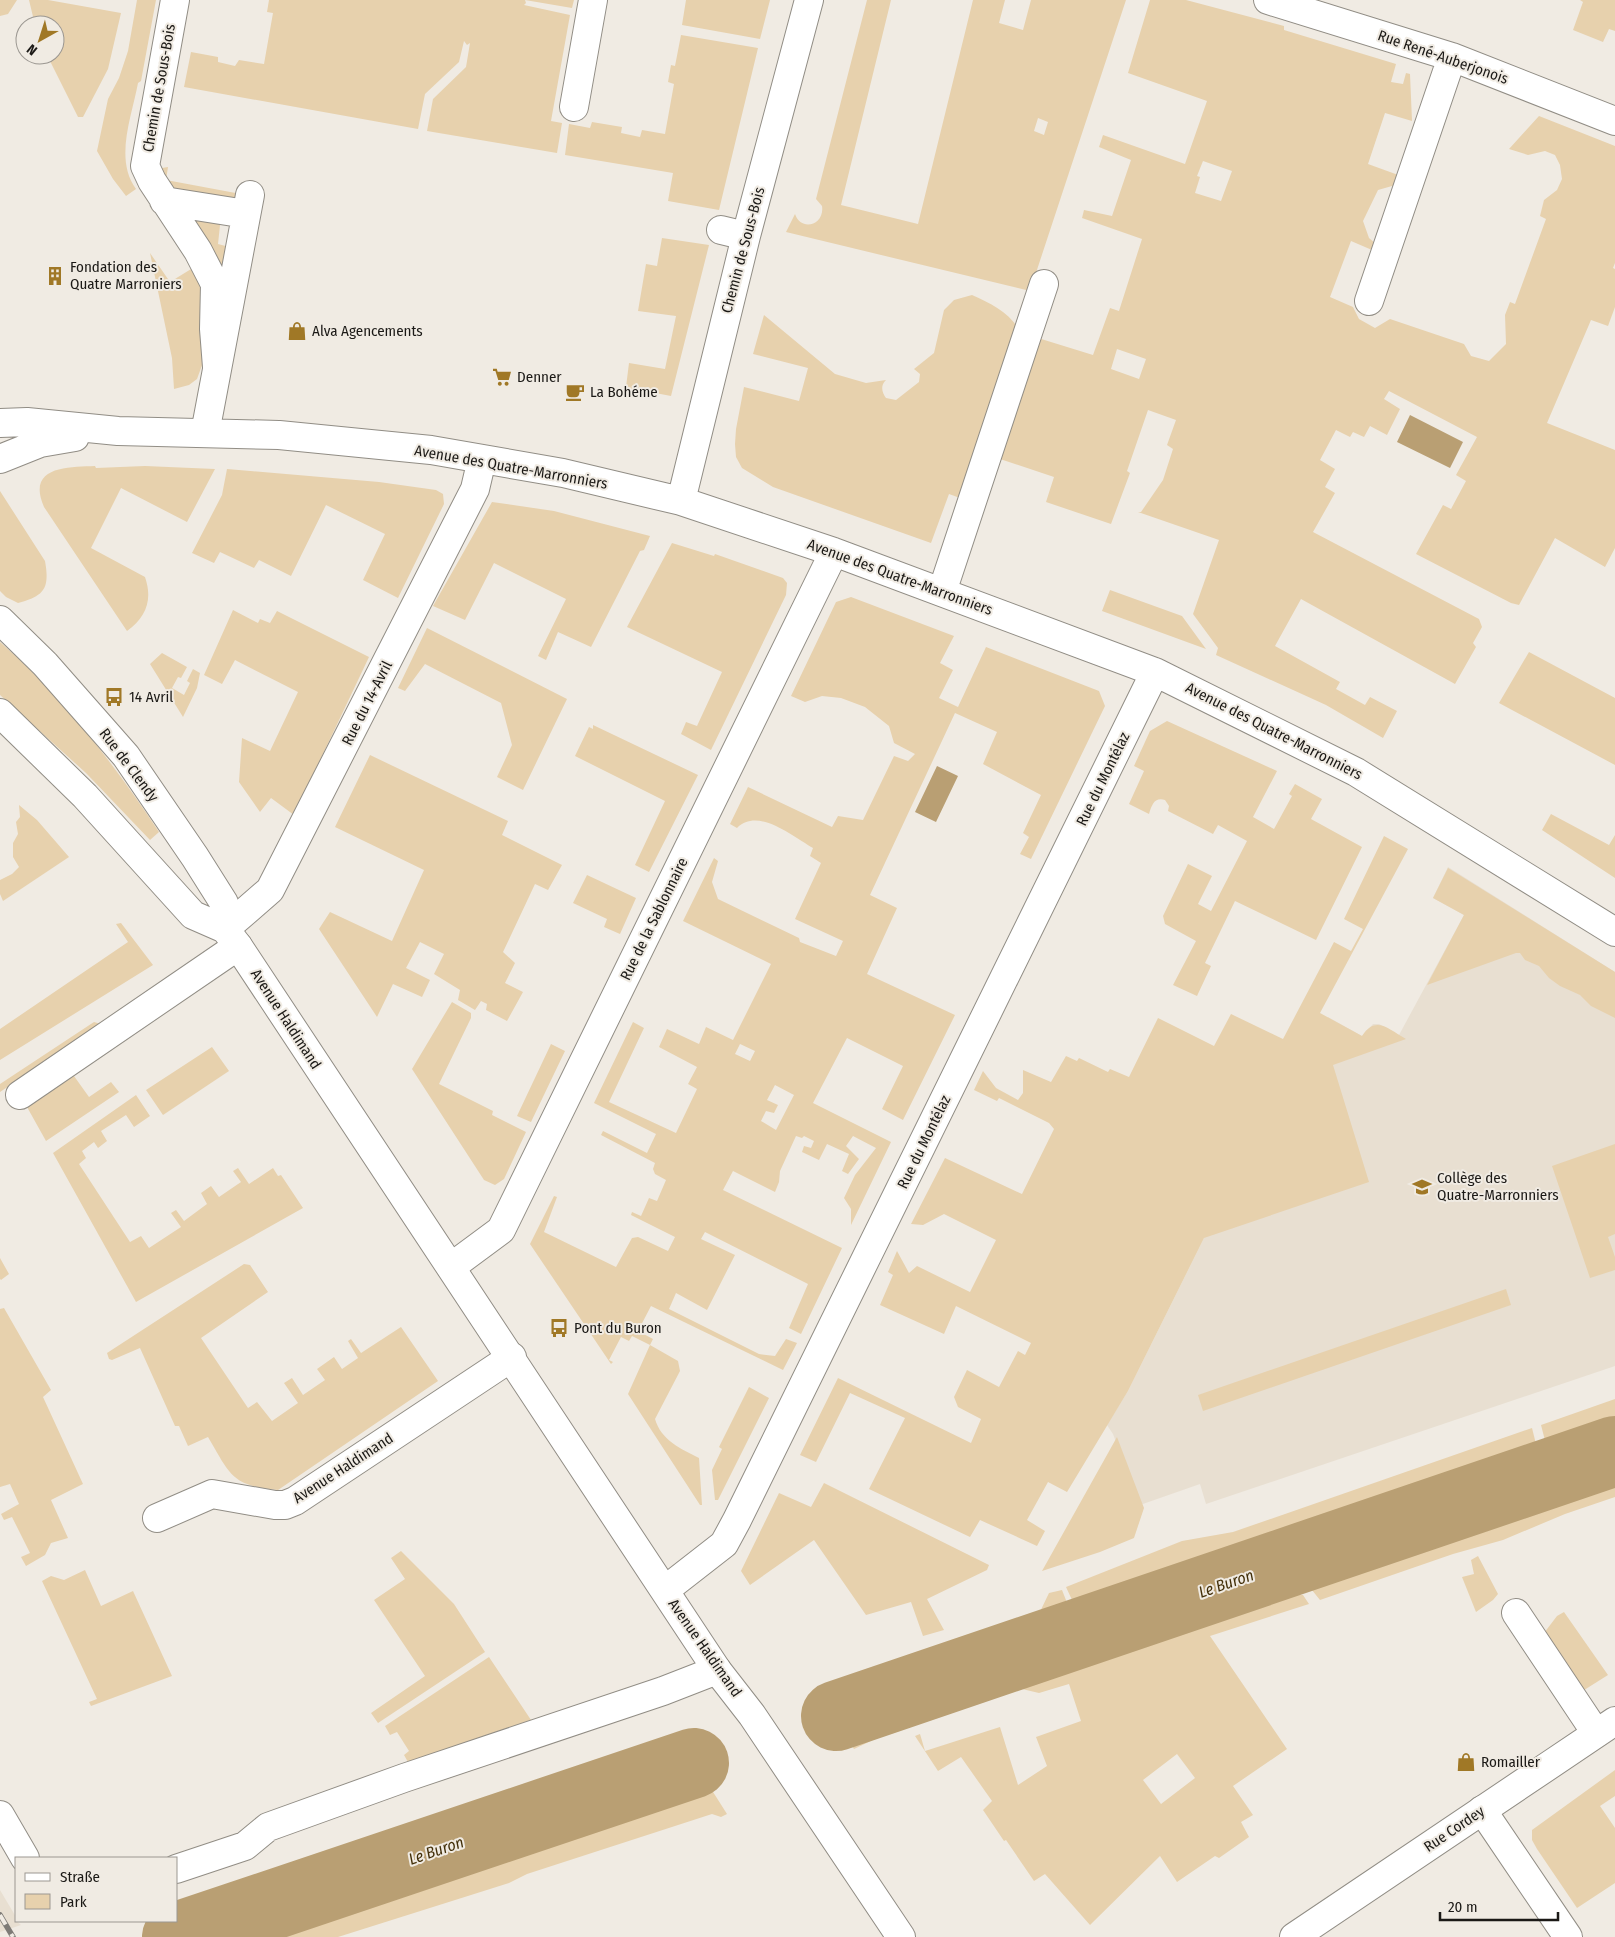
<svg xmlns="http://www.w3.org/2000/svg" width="1615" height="1937" viewBox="0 0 1615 1937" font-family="'Fira Sans Condensed',sans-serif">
<rect width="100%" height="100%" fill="#f0ebe3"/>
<!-- built -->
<path fill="#e8dfd1" d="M 1448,867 L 1615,972 L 1615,1366 L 1206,1504 L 1200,1484 L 1140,1505 L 1113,1434 L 1107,1425 L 1128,1391 L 1204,1238 L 1328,1017 L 1362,1036 L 1373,1024 L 1379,1024 L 1399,1035 L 1464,915 L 1433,898 Z
M 0,1890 L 16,1917 L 16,1921 L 21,1925 L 0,1932 Z"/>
<!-- green -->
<path fill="#e7d1ad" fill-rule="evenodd" d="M 0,0 L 17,0 L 8,14 L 0,16 Z
M 29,0 L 48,0 L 121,13 L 108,69 L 83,117 L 78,117 L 47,55 L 55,55 L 55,25 L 35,25 Z
M 137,0 L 156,0 L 141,81 L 138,83 C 132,116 114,159 136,189 L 126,196 L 113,179 L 97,151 L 108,99 L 119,78 L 128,51 Z
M 269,0 L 574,0 L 572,8 L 525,0 L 526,3 L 524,5 L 570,15 L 551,121 L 562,123 L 557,153 L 427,131 L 433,99 L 466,67 L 470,43 L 467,45 L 464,41 L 459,62 L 425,94 L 418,129 L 184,87 L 191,52 L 218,57 L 218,62 L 235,66 L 239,60 L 264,64 L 273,13 L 267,12 Z
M 686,0 L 770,0 L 760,39 L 682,25 Z
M 867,0 L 891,0 L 841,205 L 918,224 L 973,0 L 1005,0 L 999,23 L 1023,30 L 1031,0 L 1126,0 L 1030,291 L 786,232 L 795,214 C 801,232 825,225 822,206 L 816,199 ZM 1038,118 L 1048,122 L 1044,135 L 1034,131 Z
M 1150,0 L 1186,0 L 1284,26 L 1284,30 L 1396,64 L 1391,82 L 1403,84 L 1406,73 L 1410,74 L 1412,121 L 1385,113 L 1368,164 L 1401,176 L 1399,184 L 1378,190 L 1363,221 L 1369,238 L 1376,244 L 1372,250 L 1351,241 L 1330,297 L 1353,307 L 1359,319 L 1375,328 L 1390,319 L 1464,344 L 1471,356 L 1489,361 L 1506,344 L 1505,315 L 1510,302 L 1515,304 L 1546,219 L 1540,216 L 1544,200 L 1557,190 L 1562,179 L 1560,165 L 1555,155 L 1545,151 L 1528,155 L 1509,149 L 1539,116 L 1615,146 L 1615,263 L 1613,268 L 1615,269 L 1615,307 L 1608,326 L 1591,320 L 1547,423 L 1615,450 L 1615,548 L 1605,567 L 1555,538 L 1519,605 L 1511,603 L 1416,554 L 1443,505 L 1451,509 L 1466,481 L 1456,475 L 1477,437 L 1389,391 L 1384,399 L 1400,409 L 1387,435 L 1370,426 L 1364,437 L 1353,432 L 1350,437 L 1336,430 L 1320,460 L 1335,469 L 1325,487 L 1335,493 L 1313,532 L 1479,619 L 1482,627 L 1473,643 L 1476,647 L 1455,684 L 1301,599 L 1275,646 L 1340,682 L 1336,689 L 1365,705 L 1370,697 L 1397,711 L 1383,738 L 1326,705 L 1216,655 L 1218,648 L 1193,614 L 1219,540 L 1138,512 L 1141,512 L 1163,480 L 1173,449 L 1167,445 L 1176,420 L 1148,410 L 1127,471 L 1130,473 L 1111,524 L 1046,502 L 1054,477 L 1000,459 L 1038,338 L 1093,355 L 1110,308 L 1119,311 L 1142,239 L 1082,218 L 1084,210 L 1112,216 L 1131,160 L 1099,147 L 1103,135 L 1185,164 L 1207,101 L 1128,73 ZM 1203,161 L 1232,171 L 1221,201 L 1195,193 L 1200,177 L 1197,176 ZM 1117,349 L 1146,359 L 1139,379 L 1111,369 Z
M 1580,0 L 1615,0 L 1615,31 L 1609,29 L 1603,42 L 1573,30 L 1583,2 Z
M 681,35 L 758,48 L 719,210 L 668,201 L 673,173 L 565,155 L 569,124 L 590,128 L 592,122 L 622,127 L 621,133 L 640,137 L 642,130 L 665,134 L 674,84 L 668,82 L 671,65 L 675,66 Z
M 168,167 L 166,180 L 241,194 L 236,203 L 177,196 L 160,175 L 162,168 Z
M 188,215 L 221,216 L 218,244 L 233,248 L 221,307 Z
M 662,238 L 709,245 L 671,396 L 650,392 L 635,396 L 629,394 L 626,387 L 629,363 L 665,369 L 676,316 L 638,311 L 646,264 L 657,266 Z
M 150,253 L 170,282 L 196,266 L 206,285 L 205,357 L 197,379 L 189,385 L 174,389 L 172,358 Z
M 972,295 C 990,303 1007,311 1018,328 L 960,498 L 949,494 L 931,543 L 773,487 L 742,468 L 736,457 L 735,444 L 736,429 L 744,387 L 799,401 L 808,368 L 753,354 L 764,315 L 835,374 L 866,383 L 886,380 C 880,386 882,392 886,398 L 896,400 L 919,382 L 920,374 L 914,369 L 934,353 L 944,310 L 954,300 Z
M 95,466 L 96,468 L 145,466 L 215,469 L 187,522 L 121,488 L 91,548 L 145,577 C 153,600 146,617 127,631 L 44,507 C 26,466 68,467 95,466 Z
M 227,469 L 379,482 L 436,490 L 443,494 L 444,504 L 398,598 L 363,580 L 385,534 L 326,505 L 291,576 L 259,560 L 254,568 L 220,552 L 214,563 L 192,553 L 222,495 Z
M 0,491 L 45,561 C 50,589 44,596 18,603 L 6,597 L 0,591 Z
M 492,502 L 554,511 L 650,536 L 644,550 L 640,551 L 591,647 L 558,632 L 546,660 L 538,656 L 566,599 L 494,563 L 465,620 L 433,606 Z
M 672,543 L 714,556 L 715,554 L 783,578 L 787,583 L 786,595 L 711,750 L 681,734 L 686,722 L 697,726 L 722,672 L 627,627 Z
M 1110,590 L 1182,616 L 1206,649 L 1102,611 Z
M 851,597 L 954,636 L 940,663 L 953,670 L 939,698 L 958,707 L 986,647 L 1099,691 L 1105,706 L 1031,859 L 1020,854 L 1029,837 L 1023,833 L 1041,795 L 983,764 L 997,732 L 955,713 L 870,895 L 897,908 L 867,974 L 955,1015 L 903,1120 L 882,1109 L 903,1066 L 847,1038 L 813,1103 L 891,1142 L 851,1225 L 851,1209 L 844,1198 L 855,1175 L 876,1148 L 853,1136 L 846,1146 L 859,1159 L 848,1174 L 842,1171 L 849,1154 L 827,1144 L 819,1160 L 802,1152 L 804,1146 L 811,1148 L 814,1141 L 804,1136 L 802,1138 L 796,1136 L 780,1171 L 779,1182 L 775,1192 L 733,1171 L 723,1190 L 842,1248 L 801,1334 L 789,1328 L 808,1284 L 705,1232 L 701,1239 L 735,1255 L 707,1310 L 676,1293 L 669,1309 L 759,1354 L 775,1356 L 786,1339 L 797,1343 L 783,1370 L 651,1306 L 638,1331 L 653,1339 L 650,1345 L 678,1361 L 680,1371 L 655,1419 C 661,1440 681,1449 699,1458 L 702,1505 L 700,1505 L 628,1394 L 650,1345 L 632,1336 L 629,1341 L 621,1337 L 609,1360 L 613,1362 L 611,1364 L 530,1244 L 554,1196 L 557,1197 L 544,1232 L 616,1267 L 632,1238 L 638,1237 L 668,1251 L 675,1237 L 631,1215 L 632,1212 L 641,1216 L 649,1198 L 657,1201 L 666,1180 L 655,1174 L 653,1169 L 655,1163 L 601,1135 L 603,1131 L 647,1153 L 656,1134 L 594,1103 L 633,1022 L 644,1028 L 609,1102 L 676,1133 L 697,1089 L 688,1084 L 697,1067 L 659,1047 L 667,1029 L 699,1044 L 706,1027 L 733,1040 L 771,964 L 683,921 L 714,858 L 718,861 L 712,882 L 718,899 L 799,938 L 800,942 L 836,956 L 843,941 L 795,919 L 821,863 L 810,856 L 813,848 C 792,836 758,807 737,828 L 730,824 L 748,787 L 832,827 L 838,816 L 863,820 L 894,756 L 908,761 L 915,754 L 894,743 L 889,726 L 865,707 L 841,698 L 822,696 L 805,702 L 791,696 L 836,602 ZM 740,1044 L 755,1051 L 750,1061 L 735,1054 ZM 775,1085 L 794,1095 L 776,1130 L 761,1121 L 766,1111 L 774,1113 L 778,1105 L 767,1100 Z
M 233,610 L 258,623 L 260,619 L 270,623 L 277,611 L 369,657 L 294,815 L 271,798 L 260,812 L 239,782 L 242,738 L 270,751 L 298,692 L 235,660 L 222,684 L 204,675 Z
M 427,628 L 567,699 L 523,790 L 497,777 L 512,745 L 501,703 L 425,664 L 405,691 L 398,688 Z
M 0,642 C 62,696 114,764 159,832 L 150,840 L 86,773 L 0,695 Z
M 1529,652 L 1615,698 L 1615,765 L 1499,703 Z
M 162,653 L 187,667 L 181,678 L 178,677 L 172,688 L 184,695 L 190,683 L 187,681 L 193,669 L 200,673 L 197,688 L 183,717 L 150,664 Z
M 1167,721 L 1277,771 L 1253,817 L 1274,829 L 1292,796 L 1289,794 L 1295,784 L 1322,799 L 1311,819 L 1362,847 L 1316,940 L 1235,901 L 1205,963 L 1211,966 L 1197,996 L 1173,985 L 1196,941 L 1165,924 L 1163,916 L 1188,864 L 1212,876 L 1198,904 L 1211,911 L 1247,841 L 1218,825 L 1213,834 L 1168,811 L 1169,806 L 1165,800 C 1154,797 1152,805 1149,814 L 1129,804 L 1144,771 L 1134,766 L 1150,731 Z
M 593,725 L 698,775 L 649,872 L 635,865 L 665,801 L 575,756 L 589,727 L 593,729 Z
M 370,755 L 508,821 L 502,835 L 562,865 L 548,890 L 535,884 L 503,952 L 515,963 L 505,983 L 523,992 L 507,1021 L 486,1010 L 487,1004 L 481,1001 L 475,1010 L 458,1000 L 460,990 L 434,974 L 444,954 L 420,942 L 406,968 L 430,980 L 422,997 L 393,984 L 377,1017 L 319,929 L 330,912 L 392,941 L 424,870 L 335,827 Z
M 19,805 L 37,820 L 69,857 L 3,901 L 0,894 L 0,880 L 12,874 L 19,867 L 13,857 L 13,843 L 18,834 L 16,822 L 20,817 Z
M 1551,814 L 1609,845 L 1615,835 L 1615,878 L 1542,830 Z
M 1384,836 L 1408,849 L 1320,1013 L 1362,1036 C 1376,1015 1388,1029 1406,1039 L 1333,1065 L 1369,1182 L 1204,1238 L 1128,1391 L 1067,1492 L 1048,1482 L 1027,1520 L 1045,1531 L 1037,1546 L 980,1520 L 970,1537 L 869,1489 L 905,1418 L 850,1393 L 816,1462 L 800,1455 L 838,1378 L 971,1443 L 981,1419 L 958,1407 L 954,1397 L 967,1370 L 999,1387 L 1018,1351 L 1025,1355 L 1031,1343 L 956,1306 L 944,1334 L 880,1305 L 893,1275 L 888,1272 L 897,1251 L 909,1273 L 917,1266 L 970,1292 L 996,1240 L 944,1214 L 923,1225 L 911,1224 L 945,1158 L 1022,1194 L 1054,1129 L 1049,1123 L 999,1098 L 997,1101 L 974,1090 L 983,1071 L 996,1088 L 1018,1100 L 1023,1093 L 1023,1070 L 1051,1082 L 1066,1056 L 1077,1061 L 1079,1058 L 1108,1072 L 1110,1069 L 1129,1077 L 1158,1018 L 1214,1046 L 1231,1014 L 1283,1039 L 1334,942 L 1351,951 L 1363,929 L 1344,919 Z
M 1448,868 L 1615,972 L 1615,1018 L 1591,1006 L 1580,995 L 1560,986 L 1549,978 L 1539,966 L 1525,960 L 1520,953 L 1516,953 L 1427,985 L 1464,915 L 1433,898 Z
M 587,875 L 636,898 L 620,934 L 604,927 L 607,919 L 573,903 Z
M 121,923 L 153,965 L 0,1060 L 0,1029 L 128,942 L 116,924 Z
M 452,1002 L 471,1013 L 471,1018 L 439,1084 L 493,1111 L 492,1115 L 526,1132 L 504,1179 L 495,1185 L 484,1180 L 412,1069 Z
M 94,1022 L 101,1024 L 0,1092 L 0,1084 Z
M 551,1044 L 565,1051 L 531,1122 L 517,1116 Z
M 212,1047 L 229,1071 L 163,1115 L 146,1090 Z
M 74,1076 L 89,1097 L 111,1082 L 119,1092 L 46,1141 L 27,1107 Z
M 136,1095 L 150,1116 L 134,1127 L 126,1115 L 101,1131 L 107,1141 L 98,1148 L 94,1142 L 82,1151 L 86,1158 L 79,1164 L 130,1242 L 141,1236 L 149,1248 L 181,1227 L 171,1213 L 176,1210 L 184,1221 L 207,1204 L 201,1193 L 211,1186 L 219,1197 L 241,1182 L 233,1171 L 238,1168 L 249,1184 L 273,1168 L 278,1176 L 281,1175 L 303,1208 L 136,1302 L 53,1153 Z
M 1615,1144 L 1615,1234 L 1608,1237 L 1615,1257 L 1615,1270 L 1590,1278 L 1552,1166 Z
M 0,1258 L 9,1274 L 1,1280 L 0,1279 Z
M 244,1264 L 250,1265 L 268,1292 L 201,1338 L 248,1408 L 257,1402 L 272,1421 L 298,1403 L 284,1383 L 292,1378 L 303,1395 L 325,1380 L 317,1369 L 334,1357 L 342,1369 L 358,1358 L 348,1341 L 351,1339 L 361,1353 L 401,1327 L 438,1381 L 278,1490 C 231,1486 230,1474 208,1437 L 188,1446 L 179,1426 L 175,1426 L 140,1348 L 112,1360 L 109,1359 L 107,1353 Z
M 1506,1289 L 1511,1305 L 1203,1411 L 1198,1395 Z
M 4,1308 L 51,1390 L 43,1397 L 83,1484 L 51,1500 L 68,1538 L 51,1543 L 45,1555 L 26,1566 L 21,1557 L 30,1553 L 12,1517 L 4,1520 L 1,1514 L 19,1504 L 10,1484 L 0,1487 L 0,1309 Z
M 749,1387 L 769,1398 L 718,1500 L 715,1500 L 712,1470 L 722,1449 L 719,1447 Z
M 1615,1399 L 1615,1434 L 1549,1456 L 1541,1425 Z
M 1532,1428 L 1540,1460 L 1079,1615 L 1066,1587 L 1182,1541 L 1233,1532 Z
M 1117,1437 L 1144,1508 L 1134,1538 L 1100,1552 L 1042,1571 Z
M 1615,1467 L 1615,1497 L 1565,1514 L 1503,1540 L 1453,1554 L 1320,1600 L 1299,1574 Z
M 824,1483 L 989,1565 L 987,1570 L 927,1599 L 944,1630 L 923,1636 L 911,1602 L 866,1615 L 814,1540 L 750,1585 L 741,1571 L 779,1493 L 811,1507 Z
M 401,1551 L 454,1604 L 485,1652 L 378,1723 L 371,1713 L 425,1676 L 374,1600 L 405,1579 L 391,1558 Z
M 1478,1556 L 1498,1594 L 1493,1600 L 1476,1612 L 1462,1577 L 1474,1574 L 1471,1560 Z
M 85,1570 L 101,1606 L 133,1591 L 172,1676 L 91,1706 L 89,1702 L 97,1699 L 42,1581 L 51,1576 L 64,1580 Z
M 1288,1577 L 1300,1595 L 1303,1595 L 1309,1604 L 1210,1636 L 1287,1749 L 1233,1786 L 1253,1815 L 1241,1822 L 1249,1837 L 1219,1858 L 1215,1856 L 1177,1882 L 1160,1856 L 1090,1925 L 1045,1874 L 1034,1881 L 1006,1840 L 1004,1841 L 983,1810 L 992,1801 L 961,1757 L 938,1771 L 915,1736 L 920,1734 L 925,1751 L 1000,1727 L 1018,1785 L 1047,1766 L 1036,1737 L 1081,1721 L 1069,1684 L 1039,1693 L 1022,1689 L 875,1739 L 854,1749 L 839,1727 ZM 1177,1754 L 1195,1778 L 1161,1804 L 1143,1780 Z
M 1062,1590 L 1073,1618 L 993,1646 L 992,1636 L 1036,1620 L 1049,1593 Z
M 1564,1612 L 1608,1675 L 1581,1692 L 1541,1637 L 1557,1616 Z
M 978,1640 L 979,1650 L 824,1703 L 822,1699 L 884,1671 Z
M 489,1657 L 531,1720 L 408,1762 L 404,1755 L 409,1751 L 397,1732 L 390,1735 L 385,1726 Z
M 683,1745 L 685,1748 L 443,1830 L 444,1817 L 649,1747 Z
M 1615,1770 L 1615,1796 L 1600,1806 L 1615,1828 L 1615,1883 L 1577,1908 L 1537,1849 L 1532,1840 L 1532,1830 Z
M 701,1773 L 727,1814 L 721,1817 L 712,1814 L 527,1874 L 509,1883 L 338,1937 L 219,1937 L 641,1793 L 661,1799 L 656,1789 Z"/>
<!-- water -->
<path fill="#b99f73" d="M 1410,415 L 1463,442 L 1450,468 L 1397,442 Z
M 937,766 L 958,776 L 936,822 L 915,812 Z"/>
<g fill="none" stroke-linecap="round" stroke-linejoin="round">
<!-- river -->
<path stroke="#b99f73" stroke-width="70" d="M 836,1716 L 1615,1451
M 177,1937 L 694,1763"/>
<!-- minor casing -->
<g stroke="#918d85" stroke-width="30">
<path id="minor" d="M 175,0 L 145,166 L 152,181 L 198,251 L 215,284 L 214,329 L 217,367
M 1268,0 L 1452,57 L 1615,121
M 574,107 L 593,0
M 164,201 L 246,214
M 721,230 L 746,236
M 1369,301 L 1452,57
M 0,423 L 27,422 L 118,431 L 279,435 L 431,450 L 563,473 L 681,501 L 834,552 L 1155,672 L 1356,772 L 1615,932
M 205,433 L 250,195
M 0,459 L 40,443 L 75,437
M 681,501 L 746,236 L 809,0
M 942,592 L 1044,284
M 225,929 L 270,890 L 475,489 L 482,459
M 20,1095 L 238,946
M 451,1267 L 501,1230 L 834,552
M 157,1518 L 212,1494 L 275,1505 L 285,1505 L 295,1501 L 512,1357
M 665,1590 L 724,1544 L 737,1520 L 1155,672
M 1516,1613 L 1596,1733
M 1482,1810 L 1568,1937
M 0,1815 L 25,1858
M 176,1869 L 245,1846 L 268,1827 L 404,1778 L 663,1691 L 717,1670"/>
</g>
<!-- major casing -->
<g stroke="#918d85" stroke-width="30">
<path id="major" d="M 0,620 L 45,664 L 126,756 L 195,857 L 224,903 L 225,929
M 0,713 L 85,796 L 193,915 L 225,929 L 238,946 L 717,1670 L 752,1715 L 901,1937
M 1294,1937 L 1615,1721"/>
</g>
<!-- minor -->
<use href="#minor" stroke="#fff" stroke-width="28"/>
<!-- major -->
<use href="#major" stroke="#fff" stroke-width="28"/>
<!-- rail casing -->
<g stroke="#7e7b76" stroke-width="5.5">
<path id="rail" d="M 0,1915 L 13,1937"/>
</g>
<!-- rail -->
<use href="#rail" stroke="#f0ebe3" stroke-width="4" stroke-dasharray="11" stroke-linecap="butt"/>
</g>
<!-- icons -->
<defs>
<g id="building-bare" transform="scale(1.5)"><path d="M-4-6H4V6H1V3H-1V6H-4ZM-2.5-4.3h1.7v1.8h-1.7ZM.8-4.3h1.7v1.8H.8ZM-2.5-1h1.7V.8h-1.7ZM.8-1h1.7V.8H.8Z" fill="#a07826" stroke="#f0ebe3" stroke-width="2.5" paint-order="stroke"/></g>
<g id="shop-bare" transform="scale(1.5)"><path d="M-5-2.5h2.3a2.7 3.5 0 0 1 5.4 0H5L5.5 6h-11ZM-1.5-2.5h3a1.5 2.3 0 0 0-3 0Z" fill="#a07826" stroke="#f0ebe3" stroke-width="2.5" paint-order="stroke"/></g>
<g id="supermarket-bare" transform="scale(1.5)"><path d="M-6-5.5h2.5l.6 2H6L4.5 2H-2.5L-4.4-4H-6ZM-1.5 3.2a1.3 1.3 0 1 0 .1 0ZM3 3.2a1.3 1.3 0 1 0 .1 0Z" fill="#a07826" stroke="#f0ebe3" stroke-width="2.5" paint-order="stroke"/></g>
<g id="cafe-bare" transform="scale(1.5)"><path d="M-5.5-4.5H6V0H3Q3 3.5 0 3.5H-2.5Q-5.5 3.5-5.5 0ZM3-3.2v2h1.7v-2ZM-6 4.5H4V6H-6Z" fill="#a07826" stroke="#f0ebe3" stroke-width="2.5" paint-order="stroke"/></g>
<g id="bus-bare" transform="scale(1.5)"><path d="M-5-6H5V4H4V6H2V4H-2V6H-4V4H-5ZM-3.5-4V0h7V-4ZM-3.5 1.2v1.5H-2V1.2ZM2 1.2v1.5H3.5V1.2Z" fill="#a07826" stroke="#f0ebe3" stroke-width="2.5" paint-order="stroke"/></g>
<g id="school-bare" transform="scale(1.5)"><path d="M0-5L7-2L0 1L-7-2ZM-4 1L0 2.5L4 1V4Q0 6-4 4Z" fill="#a07826" stroke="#f0ebe3" stroke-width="2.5" paint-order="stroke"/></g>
</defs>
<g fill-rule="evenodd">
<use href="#building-bare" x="55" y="276"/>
<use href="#shop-bare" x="297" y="331"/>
<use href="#supermarket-bare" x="502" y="377"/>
<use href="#cafe-bare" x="575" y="392"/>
<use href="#bus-bare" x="114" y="697"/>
<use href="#school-bare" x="1422" y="1187"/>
<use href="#bus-bare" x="559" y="1328"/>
<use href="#shop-bare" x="1466" y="1762"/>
</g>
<g text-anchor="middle" stroke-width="4" stroke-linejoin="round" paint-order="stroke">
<!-- street labels -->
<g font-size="15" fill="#1b1916" stroke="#f0ebe3">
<text transform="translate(1443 57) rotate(19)" y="5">Rue René-Auberjonois</text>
<text transform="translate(159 88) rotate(-80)" y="5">Chemin de Sous-Bois</text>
<text transform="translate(743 250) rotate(-75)" y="5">Chemin de Sous-Bois</text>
<text transform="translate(511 467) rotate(10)" y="5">Avenue des Quatre-Marronniers</text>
<text transform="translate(900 577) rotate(20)" y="5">Avenue des Quatre-Marronniers</text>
<text transform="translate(367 703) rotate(-63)" y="5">Rue du 14-Avril</text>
<text transform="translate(1274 731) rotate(27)" y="5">Avenue des Quatre-Marronniers</text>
<text transform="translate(129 765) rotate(53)" y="5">Rue de Clendy</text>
<text transform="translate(1103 779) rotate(-64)" y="5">Rue du Montélaz</text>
<text transform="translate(654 919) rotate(-64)" y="5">Rue de la Sablonnaire</text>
<text transform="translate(286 1019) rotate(57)" y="5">Avenue Haldimand</text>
<text transform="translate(924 1142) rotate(-64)" y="5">Rue du Montélaz</text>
<text transform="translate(343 1468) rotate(-33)" y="5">Avenue Haldimand</text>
<text transform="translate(705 1648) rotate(55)" y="5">Avenue Haldimand</text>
<text transform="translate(1454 1829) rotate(-34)" y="5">Rue Cordey</text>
</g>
<!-- poi labels -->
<g font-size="15" fill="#1b1916" stroke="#f0ebe3" text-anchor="start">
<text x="70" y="272">Fondation des<tspan x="70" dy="17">Quatre Marroniers</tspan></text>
<text x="312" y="336">Alva Agencements</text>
<text x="517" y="382">Denner</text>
<text x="590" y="397">La Bohéme</text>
<text x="129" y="702">14 Avril</text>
<text x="1437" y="1183">Collège des<tspan x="1437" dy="17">Quatre-Marronniers</tspan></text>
<text x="574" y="1333">Pont du Buron</text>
<text x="1481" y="1767">Romailler</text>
</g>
<!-- water labels -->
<g font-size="16" font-style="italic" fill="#422f09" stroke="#f0ebe3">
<text transform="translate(1226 1583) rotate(-19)" y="6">Le Buron</text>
<text transform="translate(436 1850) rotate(-19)" y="6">Le Buron</text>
</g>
</g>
<!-- legend -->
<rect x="15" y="1857" width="162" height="65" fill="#f0ebe3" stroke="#9b9791"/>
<rect x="25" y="1873" width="25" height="8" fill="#ffffff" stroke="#9b9791"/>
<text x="60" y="1882" font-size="15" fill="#1b1916">Straße</text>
<rect x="25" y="1894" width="25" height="15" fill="#e7d1ad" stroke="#9b9791"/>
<text x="60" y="1907" font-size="15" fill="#1b1916">Park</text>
<!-- north arrow -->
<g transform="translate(40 40) rotate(219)"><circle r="24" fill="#f0ebe3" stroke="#9b9791"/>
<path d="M0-4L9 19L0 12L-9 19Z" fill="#a07826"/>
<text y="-8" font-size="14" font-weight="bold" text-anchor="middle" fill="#1b1916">N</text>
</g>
<!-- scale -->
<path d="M1440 1912v8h118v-8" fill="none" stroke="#1b1916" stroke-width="2.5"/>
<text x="1448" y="1912" font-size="15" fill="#1b1916" stroke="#f0ebe3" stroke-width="4" paint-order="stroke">20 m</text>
</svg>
